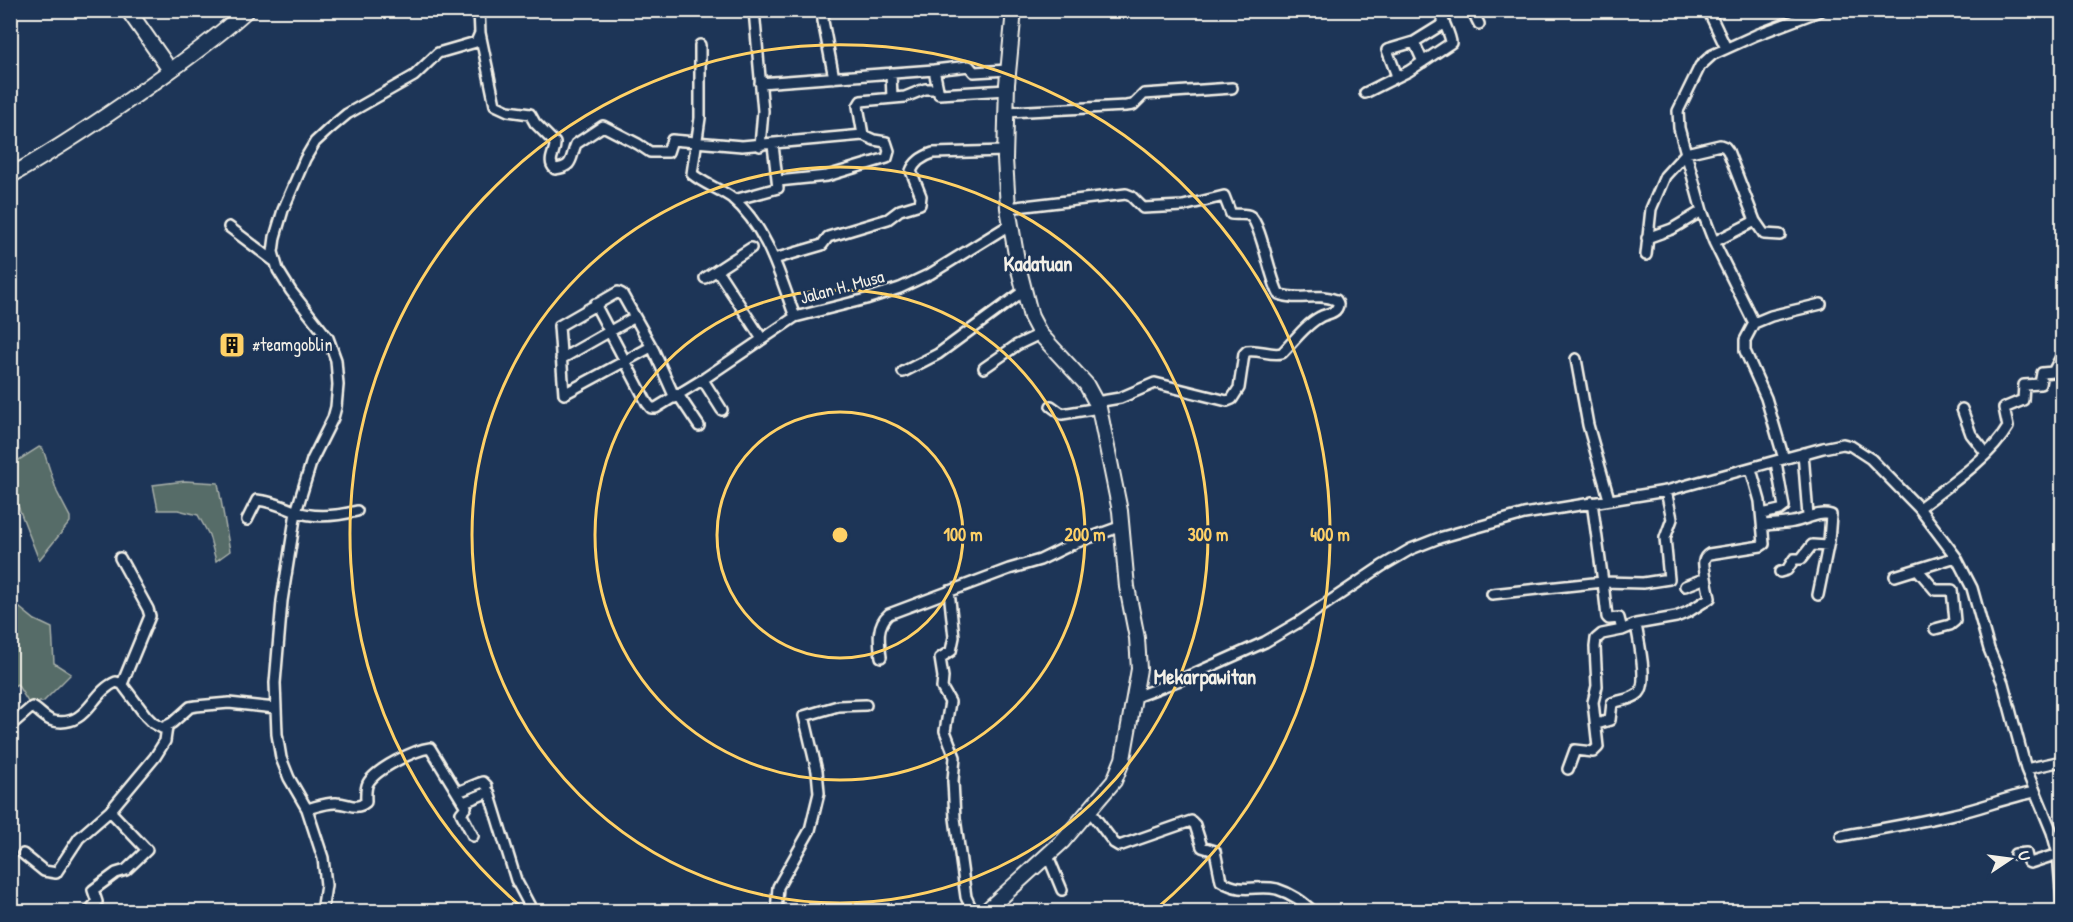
<svg xmlns="http://www.w3.org/2000/svg" width="2073" height="922" viewBox="0 0 2073 922" font-family="'Patrick Hand',sans-serif">
<rect width="100%" height="100%" fill="#1d3557"/>
<filter id="ink" filterUnits="userSpaceOnUse"><feTurbulence type="fractalNoise" baseFrequency=".0167" numOctaves="2"/><feDisplacementMap in="SourceGraphic" scale="12" xChannelSelector="R" yChannelSelector="G"/><feConvolveMatrix kernelMatrix="1 2 1 2 8 2 1 2 1" color-interpolation-filters="sRGB"/></filter>
<g filter="url(#ink)">
<!-- green -->
<path fill="#576c67" stroke="#a6aea8" stroke-width="1.5" d="M 39,447 L 43,449 L 57,492 L 70,517 L 70,522 L 39,560 L 11,488 L 11,465 Z
M 185,481 L 218,483 L 230,551 L 216,561 L 209,535 L 198,515 L 178,510 L 158,510 L 153,485 Z
M 10,600 L 35,620 L 52,628 L 54,663 L 71,674 L 43,702 L 28,702 L 17,684 L 11,688 Z"/>
<g fill="none" stroke-linecap="round" stroke-linejoin="round">
<!-- street casing -->
<g stroke="#f4f1e8" stroke-width="14">
<path id="street" d="M 754,10 L 763,111 L 760,146
M 824,10 L 823,21 L 834,78
M 1472,10 L 1479,24
M 1708,10 L 1726,48
M 480,33 L 495,105 L 508,111 L 530,114 L 535,123 L 555,143 C 556,152 546,161 555,169 C 574,167 570,158 576,144 L 603,126 L 638,144 L 650,152 L 668,152 L 672,140 L 742,146 L 863,135 L 858,106 L 861,101 L 905,97 L 925,89 L 937,89
M 1414,42 L 1423,62
M 700,45 L 700,118 L 692,174 C 704,184 720,189 732,198 C 767,227 780,276 795,317
M 934,70 L 969,66 L 974,72 L 1008,70
M 891,73 L 892,98
M 1397,76 L 1387,50 L 1414,42 L 1443,24
M 760,83 L 934,70 L 939,94 L 1007,90
M 1365,93 L 1409,71 L 1451,43 C 1451,35 1442,21 1440,10
M 1007,112 L 1126,106 L 1133,105 L 1144,94 L 1232,88
M 778,181 L 827,176 L 887,158 L 889,151 L 886,142 L 874,140 L 863,135
M 734,200 L 778,188 L 773,145
M 1008,208 L 1126,194 L 1131,196 L 1143,208 L 1183,206 L 1224,196 L 1231,214 C 1236,215 1246,213 1250,216 C 1261,223 1270,279 1279,294 C 1297,302 1317,292 1336,300 C 1338,303 1339,304 1337,308 C 1334,314 1325,314 1320,317 C 1305,325 1294,341 1282,353 C 1271,356 1259,349 1247,351 L 1244,354 L 1239,388 L 1232,399 L 1227,401 L 1155,383 L 1120,398 L 1096,402
M 1755,221 L 1764,234 L 1780,235
M 229,227 L 274,261
M 1647,238 L 1672,229 L 1702,211
M 1646,255 L 1651,209 L 1665,176 L 1686,153 L 1720,145 L 1725,147 L 1728,151 L 1755,221 L 1714,242
M 774,259 L 822,245 L 828,237 L 888,219 L 900,210 L 920,204 L 921,196 L 911,171 C 915,161 924,156 933,153 L 1006,151
M 717,270 L 762,339
M 705,278 L 751,248
M 595,304 L 647,403 L 651,408 L 656,408 L 705,378 L 795,317 L 866,299 L 900,288 L 930,274 L 1011,224
M 1754,323 L 1771,316 L 1821,304
M 651,347 L 564,394 L 559,326 L 618,292 L 622,294 L 654,351 L 675,398
M 561,359 L 635,317
M 1576,359 L 1588,425 L 1609,499
M 984,368 L 1017,345 L 1040,334
M 903,372 L 938,354 L 1025,290
M 703,380 L 722,410
M 679,396 L 699,426
M 1051,406 L 1062,414 L 1099,408
M 1962,409 L 1971,434 L 1986,453
M 1803,453 L 1808,516
M 1784,459 L 1766,398 L 1745,351 L 1745,340 L 1754,323 L 1714,242 L 1702,211 L 1679,128 L 1678,111 L 1700,66 L 1712,55 L 1756,35 L 1822,10
M 1919,508 C 1948,486 1990,458 2008,427 L 2004,408 L 2023,400 L 2024,385 L 2040,384 L 2042,373 L 2053,372 L 2062,355
M 1762,514 L 1780,510 L 1784,507 L 1776,462
M 247,520 L 257,500 C 270,501 282,506 294,511 C 315,519 337,516 357,511
M 1763,525 C 1773,524 1783,524 1793,522 C 1806,520 1818,511 1831,515 L 1829,541 L 1818,595
M 120,558 L 148,609 L 150,616 L 122,684
M 1918,570 L 1935,590 L 1952,590 L 1955,621 L 1950,625 L 1935,629
M 1780,572 L 1787,570 L 1794,559 L 1801,559 L 1812,545 L 1828,546
M 1895,576 L 1956,557
M 1685,586 L 1706,578 C 1705,569 1700,559 1709,554 L 1761,546 L 1764,544 L 1760,501 L 1751,469
M 949,591 L 954,637 L 951,651 L 940,658 L 943,677 L 942,688 L 950,702 L 945,731 L 955,757 L 953,781 L 955,818 L 966,897 L 973,912
M 1492,594 L 1603,582 L 1592,502
M 1622,630 L 1619,618 L 1609,619 L 1607,617 L 1603,582 L 1643,583 L 1669,579 L 1665,538 L 1672,519 L 1671,514 L 1666,491
M 881,657 C 879,642 876,625 889,614 L 1009,569 L 1040,560 L 1075,543 L 1122,526
M 1135,697 L 1180,680 L 1265,642 L 1299,622 L 1382,566 L 1411,549 L 1439,538 L 1524,514 L 1666,491 L 1823,448 L 1843,444 L 1851,446 L 1871,459 L 1919,508 L 1956,557 L 1972,588 L 1989,649 L 2003,683 L 2026,769 L 2052,832 L 2058,854 L 2062,902
M 1597,724 L 1610,720 L 1612,703 C 1620,700 1632,700 1639,693 C 1649,682 1638,639 1636,624
M 10,726 L 32,707 C 39,710 45,719 53,721 C 88,728 91,692 116,682 L 122,684 L 146,716 L 153,723 L 162,728 L 172,723 L 190,707 L 196,706 L 229,703 L 275,708
M 1568,769 L 1575,750 L 1593,752 L 1598,747 L 1593,702 L 1597,686 L 1595,647 L 1596,639 L 1602,634 L 1622,630 L 1636,624 L 1676,617 L 1688,612 L 1710,598 L 1706,578
M 2026,769 L 2062,761
M 458,792 L 480,783 L 483,782 L 487,786
M 464,802 L 489,792 L 516,880 L 533,912
M 307,809 C 316,807 327,802 337,803 C 349,803 355,811 366,802 C 366,796 365,789 368,783 C 376,769 414,750 430,748 L 466,807 L 461,813 L 473,836
M 1090,811 L 1114,843 L 1119,846 L 1191,821 L 1195,825 L 1202,847 L 1215,851 L 1221,881 C 1244,895 1256,884 1277,889 C 1290,893 1304,902 1313,912
M 1841,836 C 1879,829 1917,823 1954,814 C 1982,808 2007,797 2035,792
M 23,854 L 44,871 L 56,873 L 79,838 L 110,811 L 155,757 L 165,741 L 167,727
M 2015,854 L 2026,853 L 2028,862 L 2030,863 L 2058,854
M 1048,856 L 1062,890
M 88,912 L 97,902 L 93,890 L 116,873 L 126,870 L 147,850 L 110,811
M 322,912 L 326,885 L 323,858 L 307,809 L 289,778 L 281,758 L 277,734 L 275,683 L 282,601 L 296,512 L 312,460 L 333,418 L 336,407 L 338,385 L 336,360 L 328,338 L 291,291 L 278,270 L 273,252 L 275,237 L 283,210 L 305,159 L 315,142 L 329,129 L 347,114 L 414,76 L 438,53 L 476,42 L 480,33 L 479,10
M 776,912 L 778,887 L 810,830 L 819,793 L 817,771 L 804,716 L 838,706 L 866,705
M 819,912 L 841,912"/>
</g>
<!-- secondary casing -->
<g stroke="#f4f1e8" stroke-width="18">
<path id="secondary" d="M 128,10 L 170,70
M 10,176 C 66,144 116,110 167,73 C 195,53 222,33 247,10
M 985,912 L 1063,841 L 1114,781 L 1123,759 L 1139,669 L 1137,638 L 1127,587 L 1120,511 L 1099,408 L 1086,384 L 1040,334 L 1031,317 L 1018,266 L 1008,208 L 1005,159 L 1007,84 L 1014,10"/>
</g>
<!-- street -->
<use href="#street" stroke="#1d3557" stroke-width="9"/>
<!-- secondary -->
<use href="#secondary" stroke="#1d3557" stroke-width="14"/>
</g>
</g>
<!-- distance rings -->
<g fill="none" stroke="#ffd166" stroke-width="3">
<circle cx="840" cy="535" r="123"/>
<circle cx="840" cy="535" r="245"/>
<circle cx="840" cy="535" r="368"/>
<path d="M525 910A490 490 0 1 1 1155 910"/>
</g>
<!-- icons -->
<defs>
<g id="building-square" transform="scale(1.35)"><rect x="-9" y="-9" width="18" height="18" rx="4" fill="#ffd166" stroke="#1d3557"/><path d="M-4-6H4V6H1V3H-1V6H-4ZM-2.5-4.3h1.7v1.8h-1.7ZM.8-4.3h1.7v1.8H.8ZM-2.5-1h1.7V.8h-1.7ZM.8-1h1.7V.8H.8Z" fill="#111"/></g>
</defs>
<g fill-rule="evenodd">
<use href="#building-square" x="232" y="345"/>
</g>
<g text-anchor="middle" stroke-width="5" stroke-linejoin="round" paint-order="stroke">
<!-- street labels -->
<g font-size="18" fill="#f4f1e8" stroke="#1d3557">
<text transform="translate(842 287) rotate(-15)" y="6">Jalan H. Musa</text>
</g>
<!-- poi labels -->
<g font-size="18" fill="#f4f1e8" stroke="#1d3557" text-anchor="start">
<text x="252" y="351">#teamgoblin</text>
</g>
<!-- quarter labels -->
<g font-size="21" font-weight="bold" fill="#f4f1e8" stroke="#1d3557">
<text x="1038" y="271">Kadatuan</text>
<text x="1205" y="684">Mekarpawitan</text>
</g>
</g>
<circle cx="840" cy="535" r="9" fill="#ffd166" stroke="#1d3557" stroke-width="3"/>
<g font-size="18" text-anchor="middle" font-weight="bold" fill="#ffd166" stroke="#1d3557" stroke-width="5" stroke-linejoin="round" paint-order="stroke">
<text x="963" y="541">100 m</text>
<text x="1085" y="541">200 m</text>
<text x="1208" y="541">300 m</text>
<text x="1330" y="541">400 m</text>
</g>
<!-- margin -->
<rect width="2073" height="922" fill="none" stroke="#1d3557" stroke-width="36"/>
<rect x="18" y="18" width="2037" height="886" fill="none" stroke="#f4f1e8" stroke-width="2" filter="url(#ink)"/>
<!-- north arrow -->
<g transform="translate(2010 859) rotate(77)" stroke="#1d3557" stroke-width="4.5" paint-order="stroke">
<path d="M0-4.5L10 22L0 15L-10 22Z" fill="#f4f1e8"/>
<text y="-9" font-size="16" font-weight="bold" text-anchor="middle" fill="#f4f1e8">U</text>
</g>
</svg>
